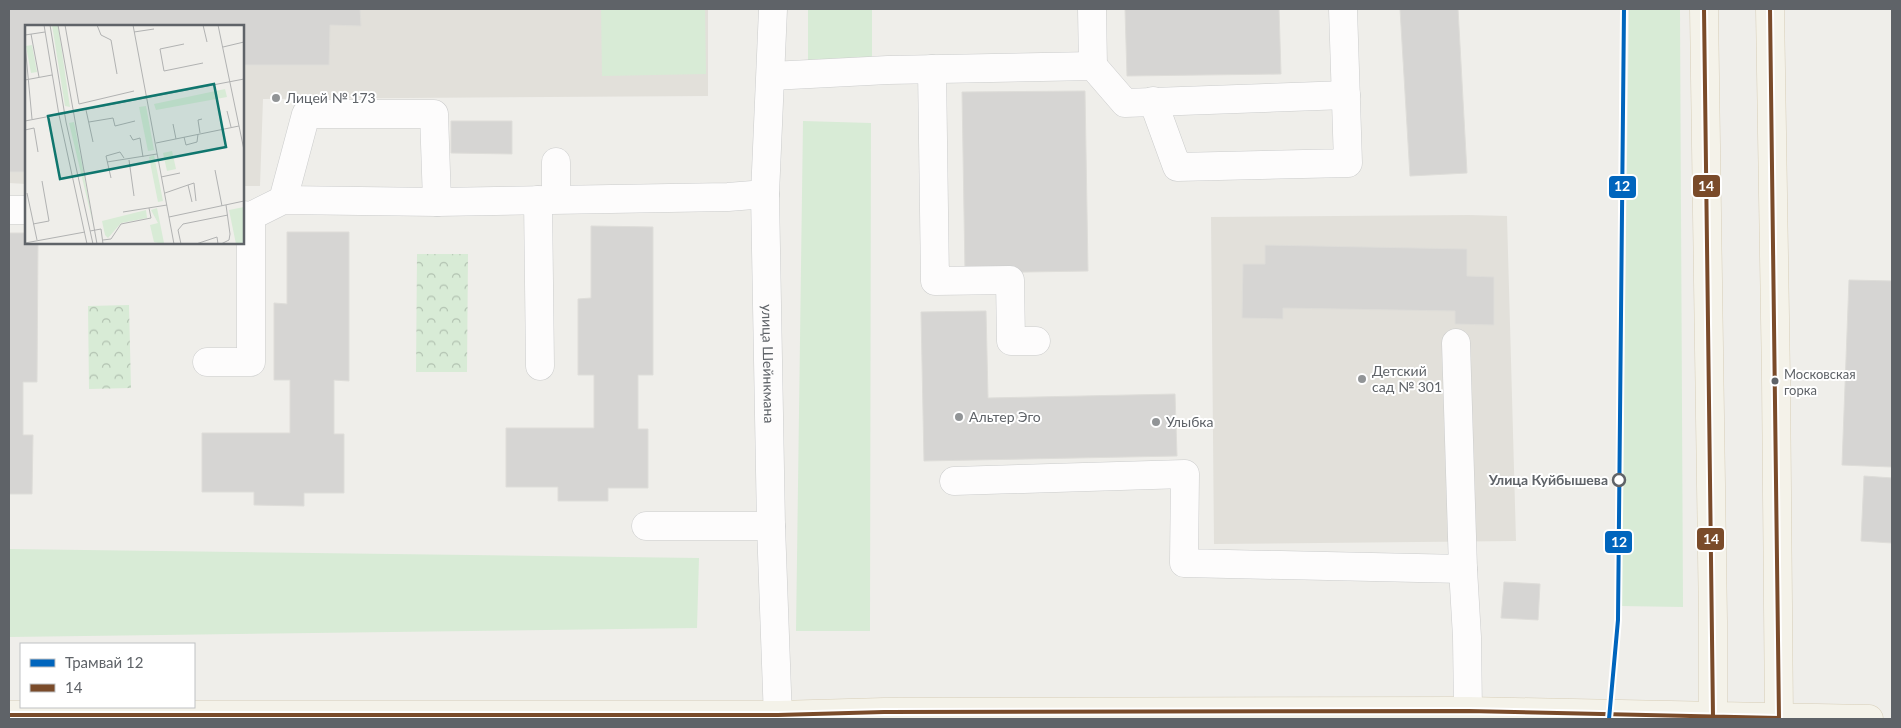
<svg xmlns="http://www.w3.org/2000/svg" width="1901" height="728" viewBox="0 0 1901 728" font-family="Lato,sans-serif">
<defs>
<pattern id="park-crowns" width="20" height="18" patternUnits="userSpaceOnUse" patternTransform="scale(1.25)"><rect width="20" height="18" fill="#d8ebd6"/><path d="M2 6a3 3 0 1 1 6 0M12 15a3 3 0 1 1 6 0" fill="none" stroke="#b2c2b1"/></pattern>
</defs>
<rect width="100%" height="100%" fill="#efeeea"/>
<!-- education -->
<path fill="#e2e0da" d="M 9,9 L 708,9 L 708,96 L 263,99 L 260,186 L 243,186 L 242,26 L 26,26 L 26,184 L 9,183 Z
M 1469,215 L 1507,216 L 1516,541 L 1214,544 L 1211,217 Z"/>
<!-- green -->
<path fill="#d8ebd6" d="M 601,9 L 705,9 L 706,74 L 602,76 Z
M 808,9 L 872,9 L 872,59 L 808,61 Z
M 1629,9 L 1680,9 L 1683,607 L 1621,606 Z
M 803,121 L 871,123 L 870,631 L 796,631 Z
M 9,549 L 699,558 L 697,628 L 9,637 Z"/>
<!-- park -->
<path fill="url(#park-crowns)" d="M 417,254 L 468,254 L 467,372 L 416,372 Z
M 129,305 L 131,388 L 89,389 L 88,306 Z"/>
<!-- building -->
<path fill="#d6d5d3" stroke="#deddd9" d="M 9,9 L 360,9 L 361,26 L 330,25 L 329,65 L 242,65 L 242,26 L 26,26 L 26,172 L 9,172 Z
M 1125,9 L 1279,9 L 1281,74 L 1127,76 Z
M 1400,9 L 1458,9 L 1467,173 L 1410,176 Z
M 1085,91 L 1088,271 L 965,273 L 962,92 Z
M 451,121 L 512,121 L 512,154 L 451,153 Z
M 591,226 L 653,227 L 653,375 L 638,375 L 638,429 L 648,429 L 648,488 L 608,488 L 608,501 L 558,501 L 558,487 L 506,487 L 506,428 L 594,428 L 594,375 L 578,375 L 578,299 L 591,298 Z
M 287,232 L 349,232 L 349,381 L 334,380 L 334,434 L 344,434 L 344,493 L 304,493 L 304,506 L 254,505 L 254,492 L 202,492 L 202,433 L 290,433 L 290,380 L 274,380 L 274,303 L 287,304 Z
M 9,233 L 26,233 L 26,242 L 38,242 L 37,382 L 23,382 L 23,435 L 33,435 L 32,494 L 9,494 Z
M 1265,245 L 1467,249 L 1467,276 L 1494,277 L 1494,325 L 1455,324 L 1455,311 L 1283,308 L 1283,319 L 1242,318 L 1243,264 L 1265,264 Z
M 1849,280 L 1892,281 L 1892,467 L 1842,465 Z
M 986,311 L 988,398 L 1175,394 L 1177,456 L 924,461 L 921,312 Z
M 1864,476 L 1892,478 L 1892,543 L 1861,541 Z
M 1504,582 L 1540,584 L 1538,620 L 1501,618 Z"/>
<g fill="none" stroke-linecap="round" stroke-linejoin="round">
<!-- minor casing -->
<g stroke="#cbcccc" stroke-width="29">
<g id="minor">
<path id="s1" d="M 773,9 L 765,194 L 771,526 L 778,719"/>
<path d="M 1092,9 L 1093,66"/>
<path d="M 932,69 L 935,281 L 1010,280 L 1011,341 L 1036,341"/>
<path d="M 771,76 L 888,70 L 1093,66 L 1125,103 L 1346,95"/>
<path d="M 1153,101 L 1177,167 L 1348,163 L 1343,9"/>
<path d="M 556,162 L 556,199"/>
<path d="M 283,200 L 306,114 L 434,114 L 437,202"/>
<path d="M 538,200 L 540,366"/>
<path d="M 9,210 L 26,210"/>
<path d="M 242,215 L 251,216 L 283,200 L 437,202 L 728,197 L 765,194"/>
<path d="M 1456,343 L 1463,569 L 1467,637 L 1468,711"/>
<path d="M 207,362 L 251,362 L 251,216"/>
<path d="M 954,481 L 1185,474 L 1184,563 L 1463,569"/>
<path d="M 646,526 L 771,526"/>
</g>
</g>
<!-- major casing -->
<g stroke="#d7ceb8" stroke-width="29">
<path id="major" d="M 1704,9 L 1713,621 L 1713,719
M 1770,9 L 1776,379 L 1779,719
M 9,715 L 778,715 L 884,712 L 1468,711 L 1869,719"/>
</g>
<!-- minor -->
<use href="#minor" stroke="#fdfcfc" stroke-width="28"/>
<!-- major -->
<use href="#major" stroke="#f4f2e9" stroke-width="28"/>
<!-- bus-1 casing -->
<g stroke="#fff" stroke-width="8">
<path id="bus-1" d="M 1704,9 L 1713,716
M 9,715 L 778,715 L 884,712 L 1468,711 L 1779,718 L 1770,9"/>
</g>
<!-- bus-1 -->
<use href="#bus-1" stroke="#7a4b2a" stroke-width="4"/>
<!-- tram-1 casing -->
<g stroke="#fff" stroke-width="8">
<path id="tram-1" d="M 1609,719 L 1618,620 L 1624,9"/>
</g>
<!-- tram-1 -->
<use href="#tram-1" stroke="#0065bd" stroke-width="4"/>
</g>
<!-- markers -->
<g fill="#919496" stroke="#fff" stroke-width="2">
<circle cx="276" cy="98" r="5"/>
<circle cx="1362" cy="379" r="5"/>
<circle cx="959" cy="417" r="5"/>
<circle cx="1156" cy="422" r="5"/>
</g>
<circle fill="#5f6368" stroke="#fff" stroke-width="2" cx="1775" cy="381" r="4.5"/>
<circle fill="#fff" stroke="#5f6368" stroke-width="2.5" cx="1619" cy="480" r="6"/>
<g text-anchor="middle" stroke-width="4" stroke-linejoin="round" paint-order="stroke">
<!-- bus labels -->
<g font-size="13" fill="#5f6368" stroke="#fff" text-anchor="start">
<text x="1784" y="379">Московская<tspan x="1784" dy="16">горка</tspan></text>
</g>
<!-- poi labels -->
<g font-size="14" fill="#5f6368" stroke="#fff" text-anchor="start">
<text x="286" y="103">Лицей № 173</text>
<text x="1372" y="376">Детский<tspan x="1372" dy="16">сад № 301</tspan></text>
<text x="969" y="422">Альтер Эго</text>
<text x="1166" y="427">Улыбка</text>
</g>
<!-- street labels -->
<g font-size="14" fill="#5f6368" stroke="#fff">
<text dy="5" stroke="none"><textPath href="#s1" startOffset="355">улица Шейнкмана</textPath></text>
</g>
<!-- stop labels -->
<g font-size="14" font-weight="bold" fill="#5f6368" stroke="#fff" text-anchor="end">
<text x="1608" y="485">Улица Куйбышева</text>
</g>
</g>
<!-- overview -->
<g transform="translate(25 25)">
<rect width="219" height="219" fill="#efeeea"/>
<path d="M 27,0 L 33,0 L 45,82 L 40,81 ZM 200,64 L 202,72 L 131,85 L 129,79 ZM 121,81 L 129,125 L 123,126 L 114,82 ZM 49,97 L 69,203 L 44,98 ZM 147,126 L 151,144 L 142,146 L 138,128 ZM 129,130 L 138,176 L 133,177 L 124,132 ZM 132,183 L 139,218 L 139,219 L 129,217 L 125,200 L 133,198 L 126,185 ZM 121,185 L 122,193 L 96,198 L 83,213 L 80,210 L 77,196 Z" fill="#d8ebd6"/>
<path d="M 7,20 L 12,47 L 6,48 L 1,21 ZM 219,182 L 219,219 L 211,219 L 204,185 Z" fill="#d8ebd6"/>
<path fill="none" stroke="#b1b2b2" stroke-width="1" d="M 19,0 L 34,90 L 62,219M 25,0 L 41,97 L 68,219M 33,0 L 72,219M 40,0 L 54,79 L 109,66M 72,0 L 76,10 L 86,15 L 92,49M 108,0 L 149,219M 178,0 L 182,17M 193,0 L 219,125M 109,7 L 129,4M 6,9 L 14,52M 0,10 L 20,7M 0,19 L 7,94M 159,19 L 135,24 L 139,46 L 178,38M 198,22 L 219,17M 0,55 L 27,50M 61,85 L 68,117M 202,86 L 206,102M 0,96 L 219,54M 64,97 L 88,93 L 90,101 L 110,96M 148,99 L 151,114M 0,105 L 9,103 L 13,127M 175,108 L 173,95 L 177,94M 105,110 L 108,115 L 115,113 L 118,132M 159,112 L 161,120 L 172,117 L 173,109M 131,118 L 214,101M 104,135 L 109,171M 82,137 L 132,129M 190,145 L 197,181M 136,152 L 155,148M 86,153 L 81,131 L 95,127 L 99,133M 163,160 L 169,158 L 171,176M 2,168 L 12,215M 140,168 L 163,160 L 167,177M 98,187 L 142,180M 144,192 L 219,176M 8,199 L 24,196 L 17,156M 65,206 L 76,204 L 78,219M 78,215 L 86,214 L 96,199 L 126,193 L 124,183M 0,218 L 60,207M 156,219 L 153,205 L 158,199 L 203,190M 171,219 L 192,212 L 193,219M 196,219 L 204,215 L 205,209 L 201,180"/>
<path fill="#0f766e" fill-opacity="0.15" stroke="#0f766e" stroke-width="2.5" d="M 189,59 L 201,122 L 35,154 L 23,91 Z"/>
<rect width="219" height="219" fill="none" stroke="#5f6368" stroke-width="2.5"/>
</g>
<g stroke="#fff" stroke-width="2">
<rect x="1692" y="174" width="29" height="24" rx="5" fill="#7a4b2a"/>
<rect x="1608" y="175" width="29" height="24" rx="5" fill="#0065bd"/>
<rect x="1696" y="527" width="29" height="24" rx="5" fill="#7a4b2a"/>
<rect x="1604" y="530" width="29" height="24" rx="5" fill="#0065bd"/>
</g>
<g font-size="14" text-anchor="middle" font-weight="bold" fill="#fff">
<text x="1706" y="191">14</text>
<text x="1622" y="191">12</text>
<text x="1711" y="544">14</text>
<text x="1619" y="547">12</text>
</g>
<!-- border -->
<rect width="1901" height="728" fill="none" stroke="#5f6368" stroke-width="20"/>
<!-- legend -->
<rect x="20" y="643" width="175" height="65" fill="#ffffff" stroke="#bfc1c3"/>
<rect x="30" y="659" width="25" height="8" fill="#0065bd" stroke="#bfc1c3"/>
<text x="65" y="668" font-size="15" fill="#5f6368">Трамвай 12</text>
<rect x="30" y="684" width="25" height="8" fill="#7a4b2a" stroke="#bfc1c3"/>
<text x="65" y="693" font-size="15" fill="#5f6368">14</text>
</svg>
